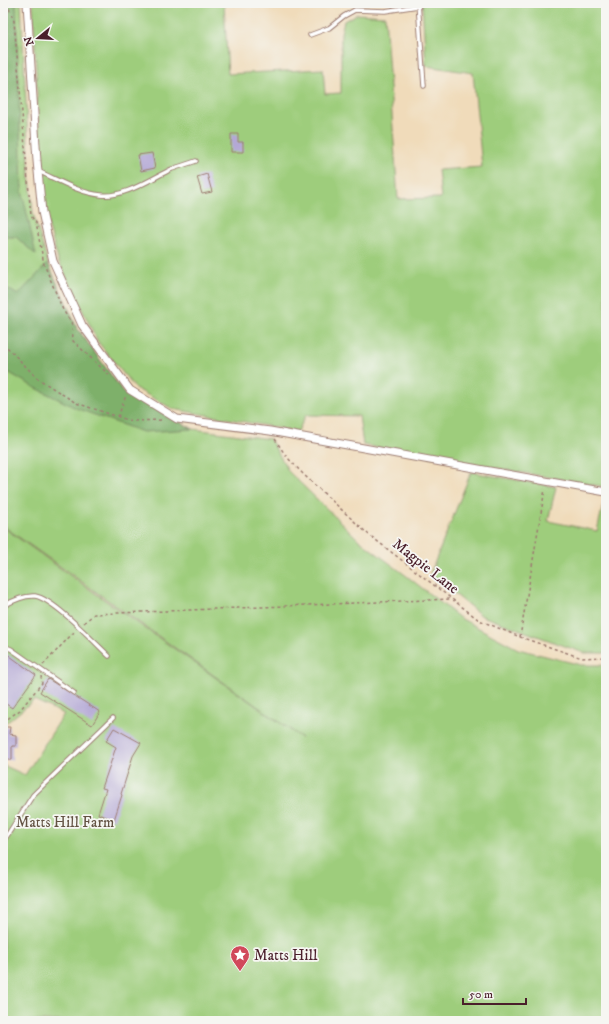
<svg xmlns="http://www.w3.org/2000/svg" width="609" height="1024" viewBox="0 0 609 1024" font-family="'IM FELL DW Pica',serif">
<rect width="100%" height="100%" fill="#f6f6f2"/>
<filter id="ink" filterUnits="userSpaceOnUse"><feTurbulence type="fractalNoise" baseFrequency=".025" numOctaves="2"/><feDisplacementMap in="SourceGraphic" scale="8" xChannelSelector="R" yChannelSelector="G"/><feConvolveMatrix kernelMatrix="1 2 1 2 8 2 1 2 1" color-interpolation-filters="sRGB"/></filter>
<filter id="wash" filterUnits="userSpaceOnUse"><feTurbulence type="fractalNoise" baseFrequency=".012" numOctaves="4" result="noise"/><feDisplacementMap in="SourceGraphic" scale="16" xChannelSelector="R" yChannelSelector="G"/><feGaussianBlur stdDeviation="0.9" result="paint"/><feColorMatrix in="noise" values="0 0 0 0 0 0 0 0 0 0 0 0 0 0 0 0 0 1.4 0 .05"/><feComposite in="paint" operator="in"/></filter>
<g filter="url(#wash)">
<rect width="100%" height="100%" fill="#f0dbba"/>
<!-- green -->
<path fill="#9ecd7b" stroke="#747653" d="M 3,3 L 21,3 L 29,164 L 33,213 L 48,263 L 77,328 L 124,393 L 193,429 L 270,439 L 289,472 L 360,541 L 408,577 L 460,618 L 518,649 L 581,665 L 606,665 L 606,1021 L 3,1021 L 3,765 L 25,775 L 64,714 L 34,700 L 10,720 L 3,724 L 3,527 L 99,596 L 302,738 L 3,526 Z
M 33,3 L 224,3 L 228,74 L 323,69 L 325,94 L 341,93 L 341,33 L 344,21 L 357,14 L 385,16 L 398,199 L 441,198 L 438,170 L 482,167 L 473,73 L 426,66 L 422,3 L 606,3 L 606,487 L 363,445 L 359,416 L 306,415 L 297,433 L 279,428 L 173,409 L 135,388 L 98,342 L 58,260 L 45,213 L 39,136 Z
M 471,472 L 556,487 L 548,521 L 597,531 L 605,496 L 606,496 L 606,653 L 584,653 L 482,616 L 430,574 Z"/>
<!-- forest -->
<path fill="#7eb06b" stroke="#64684b" d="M 3,3 L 16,3 L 22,191 L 36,255 L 16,237 L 3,237 Z
M 48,263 L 77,328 L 124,393 L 193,429 L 143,432 L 78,409 L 32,386 L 3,369 L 3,286 L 18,295 Z"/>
<g id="blocks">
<!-- building -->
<path fill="#b4a8d5" d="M 231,134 L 238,134 L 238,142 L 243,142 L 243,152 L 231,152 Z
M 152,153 L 155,168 L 141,171 L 138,155 Z
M 207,174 L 212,192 L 202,194 L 197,177 Z
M 3,651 L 36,675 L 12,708 L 6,704 L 3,708 Z
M 48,679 L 100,712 L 92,725 L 40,692 Z
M 3,727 L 10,727 L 9,734 L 16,735 L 16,746 L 12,746 L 12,760 L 3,760 Z
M 114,728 L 141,743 L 133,756 L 121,794 L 122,795 L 114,820 L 98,814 L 106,789 L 102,788 L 116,747 L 106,741 Z"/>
</g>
</g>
<g filter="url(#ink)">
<use href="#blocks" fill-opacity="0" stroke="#9d7d72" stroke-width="1"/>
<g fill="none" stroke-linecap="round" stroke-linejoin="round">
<!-- lane casing -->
<g stroke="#9d7d72" stroke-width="5.5">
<path id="lane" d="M 418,3 L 424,86
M 310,35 L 329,28 L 344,16 L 355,10 L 385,11 L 418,6
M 38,171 C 58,180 79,193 101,195 C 124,198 152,178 172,169 C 180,166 188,164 196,161
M 3,606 C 12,601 24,595 35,596 C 54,599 94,642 109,656
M 3,646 L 11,649 L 74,693
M 3,842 L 33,795 L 113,718"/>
</g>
<!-- street casing -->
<g stroke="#9d7d72" stroke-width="9">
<path id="street" d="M 27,3 L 37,161 L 42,212 L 53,261 L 82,325 L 130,390 L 177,419 L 270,431 L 606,492"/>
</g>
<!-- path -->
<path stroke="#9d7d72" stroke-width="1.5" stroke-dasharray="3 3" stroke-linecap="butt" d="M 7,3 L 14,21 L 31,216 L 36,223 L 44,264 L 63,310 L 72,324 L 73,341 L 109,375
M 3,343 L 37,378 L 76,403 L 131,421 L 164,420
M 118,417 L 125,398 L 124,395
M 275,439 L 286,456 L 304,475 L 368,534 L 479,620 L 520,637 L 582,658 L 606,657
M 84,623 L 94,614 L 451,599
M 520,637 L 545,489
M 43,665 L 75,631
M 3,722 L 20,710 L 42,683 L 41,676"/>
<!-- lane -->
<use href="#lane" stroke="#fff" stroke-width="3.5"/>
<!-- street -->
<use href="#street" stroke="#fff" stroke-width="7"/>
</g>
</g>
<!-- icons -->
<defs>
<g id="sight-pin" transform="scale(1)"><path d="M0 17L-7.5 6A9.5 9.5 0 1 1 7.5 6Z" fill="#d1495b" stroke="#f6f6f2"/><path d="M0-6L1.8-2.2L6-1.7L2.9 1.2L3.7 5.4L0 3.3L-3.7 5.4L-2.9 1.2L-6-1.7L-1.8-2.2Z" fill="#fff"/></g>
</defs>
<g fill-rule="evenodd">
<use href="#sight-pin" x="240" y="955"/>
</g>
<g text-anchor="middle" stroke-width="3.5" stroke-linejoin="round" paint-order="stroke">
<!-- street labels -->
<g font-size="15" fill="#4a1f2b" stroke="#f6f6f2">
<text transform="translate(426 566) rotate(38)" y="5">Magpie Lane</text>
</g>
<!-- park labels -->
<g font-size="15" fill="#635343" stroke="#f6f6f2">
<text x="65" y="827">Matts Hill Farm</text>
</g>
<!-- poi labels -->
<g font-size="15" fill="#4a1f2b" stroke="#f6f6f2" text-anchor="start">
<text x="254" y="960">Matts Hill</text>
</g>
</g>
<!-- margin -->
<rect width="609" height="1024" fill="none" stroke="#f6f6f2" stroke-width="16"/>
<!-- north arrow -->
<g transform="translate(38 38) rotate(252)" stroke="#f6f6f2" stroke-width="3" paint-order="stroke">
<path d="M0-3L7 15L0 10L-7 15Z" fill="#4a1f2b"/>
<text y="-6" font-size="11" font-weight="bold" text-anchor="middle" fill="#4a1f2b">N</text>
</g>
<!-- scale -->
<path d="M463 998v6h63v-6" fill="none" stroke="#4a1f2b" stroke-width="2"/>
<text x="469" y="998" font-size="12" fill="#4a1f2b" stroke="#f6f6f2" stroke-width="3" paint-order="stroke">50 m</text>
</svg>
